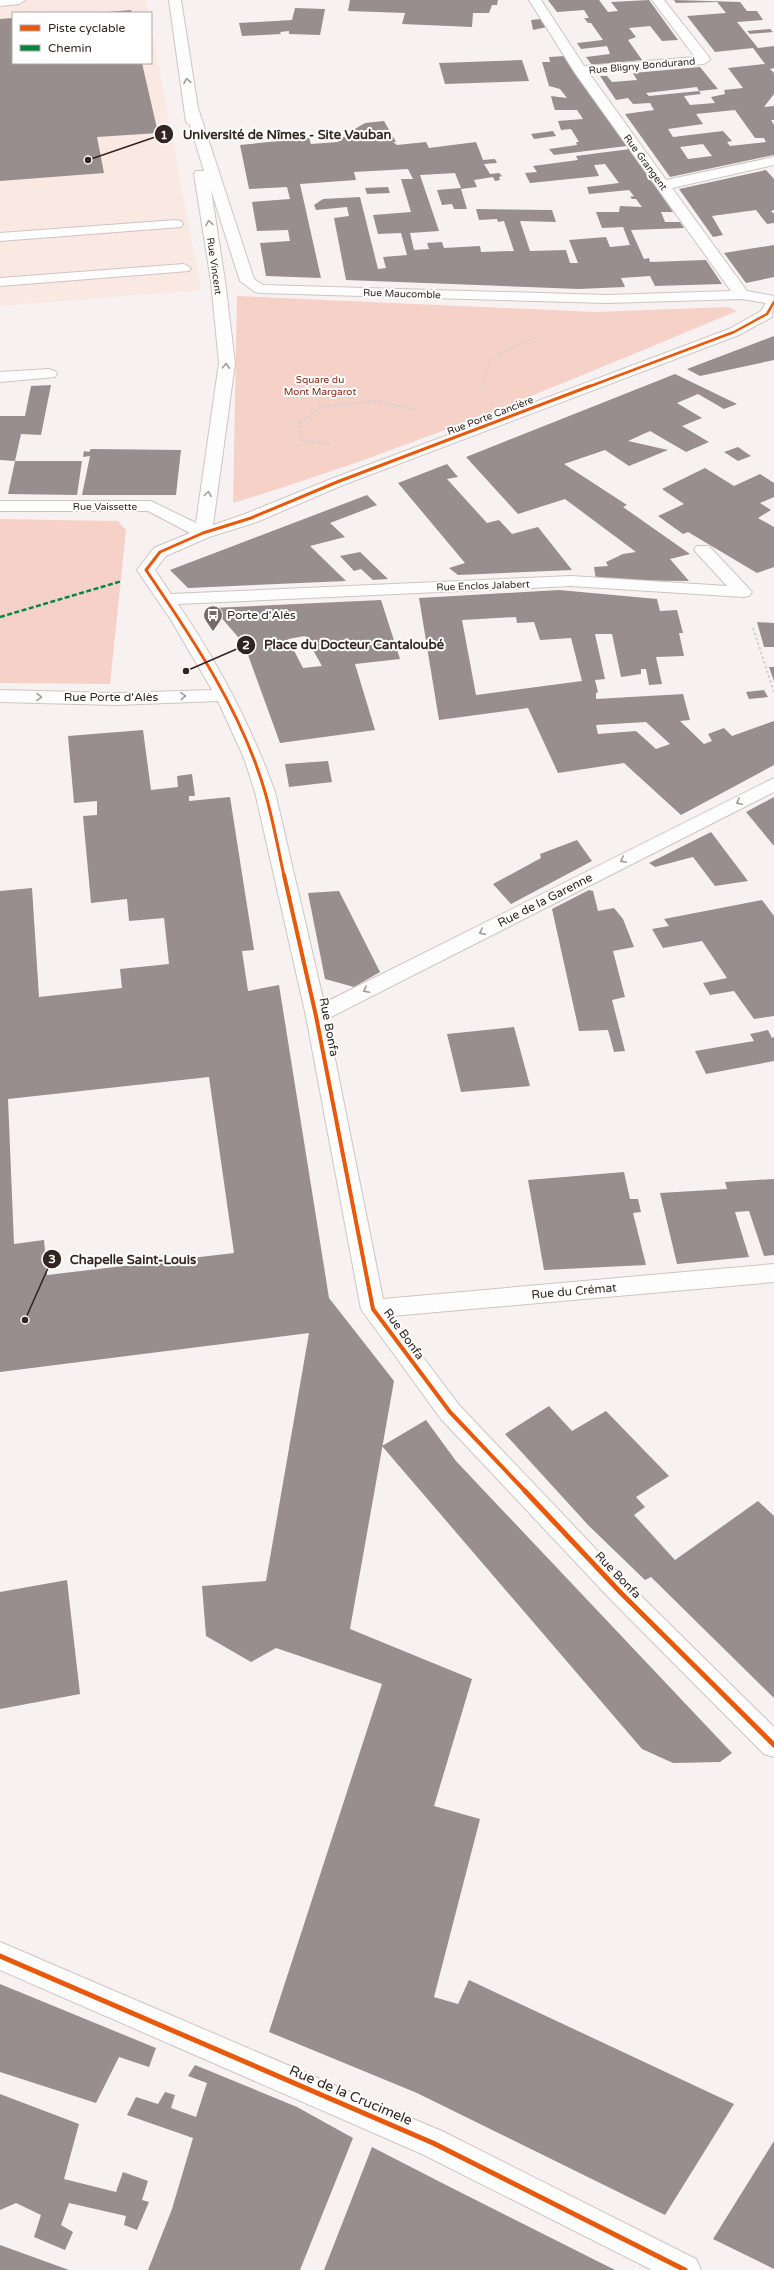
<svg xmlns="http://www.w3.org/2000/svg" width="774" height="2270" viewBox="0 0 774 2270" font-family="'Varela Round',sans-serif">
<rect width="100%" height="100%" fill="#f7f2f1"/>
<!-- built -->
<path fill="#fae8e3" d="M 0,0 L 146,0 L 149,13 L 13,13 L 13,63 L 151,63 L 151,25 L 201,290 L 0,306 Z"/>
<!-- green -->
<path fill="#f6d1c8" d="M 237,296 L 595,312 L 728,307 L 737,311 C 571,380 405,451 233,503 Z
M 0,519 L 118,521 L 126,530 L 110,684 L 0,683 Z"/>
<!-- building -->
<path fill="#978e8d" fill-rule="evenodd" d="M 350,0 L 498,0 L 497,5 L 492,5 L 489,13 L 473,13 L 472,27 L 402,24 L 405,13 L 348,11 Z
M 548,0 L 599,0 L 608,12 L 618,11 L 611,2 L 649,0 L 678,40 L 662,41 L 650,26 L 629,28 L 636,37 L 628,40 L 642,60 L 592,65 L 586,57 L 610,54 L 607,46 L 581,49 L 577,43 L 603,40 L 591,23 L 588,23 L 584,18 L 589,18 L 584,10 L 557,12 Z
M 674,0 L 740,2 L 747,11 L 757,11 L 763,20 L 737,22 L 758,48 L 774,46 L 774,68 L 770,69 L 774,73 L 774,94 L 764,107 L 774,106 L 774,120 L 771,120 L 774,125 L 774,155 L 670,177 L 625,114 L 654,110 L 650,103 L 633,104 L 628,98 L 616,100 L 600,76 L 607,76 L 612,82 L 637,80 L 633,73 L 700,67 L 718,89 L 699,91 L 697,87 L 646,93 L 649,96 L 699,91 L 701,94 L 684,96 L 690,105 L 715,103 L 711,97 L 725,94 L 724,90 L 743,88 L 728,68 L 765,64 L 753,48 L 715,52 L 687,16 L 726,13 L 717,2 L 676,3 ZM 735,110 L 755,138 L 764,138 L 766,142 L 730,146 L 727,142 L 732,141 L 723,131 L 673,137 L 668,129 L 703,124 L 696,114 ZM 703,144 L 712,156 L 688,159 L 680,147 Z
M 295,8 L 325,9 L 320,35 L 289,34 L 289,31 L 280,32 L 281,34 L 242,36 L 239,23 L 292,20 Z
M 131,10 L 132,13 L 108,13 L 108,12 Z
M 13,18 L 13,63 L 142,63 L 158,133 L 97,137 L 104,173 L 0,181 L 0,19 Z
M 540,19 L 547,27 L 533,30 L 531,20 Z
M 770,29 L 773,32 L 750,34 L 747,31 Z
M 565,56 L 627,146 L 554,155 L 549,149 L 577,145 L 576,142 L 579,142 L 571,129 L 561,130 L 558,121 L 583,119 L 577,110 L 555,110 L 553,104 L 551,96 L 567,98 L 560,89 L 549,86 L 542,62 L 550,62 L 549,57 Z
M 522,60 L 529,81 L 445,84 L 439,63 Z
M 384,121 L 396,142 L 393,142 L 397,145 L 426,142 L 429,148 L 476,142 L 483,160 L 495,159 L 497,163 L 484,164 L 490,174 L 499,173 L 502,176 L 499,177 L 500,180 L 495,181 L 493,177 L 474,180 L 477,187 L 461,189 L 467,209 L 454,209 L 452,204 L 442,205 L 437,190 L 461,188 L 455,173 L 420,175 L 439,231 L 410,233 L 414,250 L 429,249 L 427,243 L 442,242 L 444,248 L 480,246 L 481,252 L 514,251 L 504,221 L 498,222 L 497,219 L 479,220 L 476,209 L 552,210 L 556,222 L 520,221 L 530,251 L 566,250 L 570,263 L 578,263 L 569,240 L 606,237 L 610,247 L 630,245 L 623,227 L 602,228 L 596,212 L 619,212 L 620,206 L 642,207 L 636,199 L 632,199 L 630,197 L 634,196 L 629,190 L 589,194 L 587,187 L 619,183 L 605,164 L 594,165 L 599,176 L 530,183 L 525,173 L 537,172 L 533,166 L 578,160 L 576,156 L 630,149 L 673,212 L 661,212 L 665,222 L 680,222 L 684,228 L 631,230 L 644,259 L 649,258 L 650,262 L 706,260 L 722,284 L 655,286 L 650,276 L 621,278 L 625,287 L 579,289 L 346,280 L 334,218 L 349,216 L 347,207 L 316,210 L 314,205 L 323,199 L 360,197 L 378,269 L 386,268 L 383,257 L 407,255 L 401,233 L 378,234 L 373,215 L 411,212 L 401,179 L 413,179 L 408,169 L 354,172 L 356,180 L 300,184 L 321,278 L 266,276 L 260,243 L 290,241 L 288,230 L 257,231 L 252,202 L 290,199 L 287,187 L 249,189 L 240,145 L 309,138 L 311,144 L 338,142 L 337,138 L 355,136 L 353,130 L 365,123 Z
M 553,131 L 556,136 L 534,139 L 531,134 Z
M 766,170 L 774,179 L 774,210 L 771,211 L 774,214 L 774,223 L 767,224 L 756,210 L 712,216 L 723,235 L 713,237 L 679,189 Z
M 388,187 L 390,193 L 367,194 L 365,188 Z
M 774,245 L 774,277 L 746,283 L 724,253 Z
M 774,336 L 774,360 L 700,376 L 687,369 Z
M 675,374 L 737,404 L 724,409 L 698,394 L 677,403 L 702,418 L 682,426 L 709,442 L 686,452 L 650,431 L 628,441 L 668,450 L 629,466 L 605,450 L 564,464 L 627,505 L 623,507 L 690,554 L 670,559 L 689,581 L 596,580 L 594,567 L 608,566 L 606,562 L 623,554 L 636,552 L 565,499 L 518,514 L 466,457 Z
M 51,385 L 41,435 L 21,434 L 15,461 L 0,460 L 0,416 L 25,416 L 31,386 Z
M 738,447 L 751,456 L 738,461 L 724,452 Z
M 91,449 L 181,450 L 176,495 L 82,495 L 90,456 L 83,457 L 84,451 L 89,452 Z
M 15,461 L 82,461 L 77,495 L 8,494 Z
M 447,464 L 458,477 L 447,479 L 487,523 L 499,520 L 512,534 L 538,527 L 572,570 L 458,575 L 449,568 L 465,563 L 398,483 Z
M 705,468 L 734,486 L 760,474 L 774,483 L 774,497 L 760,503 L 771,510 L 758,518 L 774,527 L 774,567 L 757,573 L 688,532 L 683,534 L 658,516 L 684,504 L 662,489 Z
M 367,495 L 377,505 L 330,523 L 345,537 L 310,546 L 346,581 L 188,588 L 170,570 Z
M 360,552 L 388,579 L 373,580 L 361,569 L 354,571 L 340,556 Z
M 559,590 L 657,599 L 660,611 L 677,610 L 683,633 L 679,633 L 684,656 L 656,657 L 662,684 L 649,685 L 646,669 L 641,669 L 641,674 L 621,677 L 612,634 L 595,634 L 605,679 L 595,680 L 598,692 L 596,693 L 596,699 L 683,694 L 690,720 L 680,721 L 704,744 L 712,741 L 708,734 L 724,728 L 732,736 L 774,721 L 774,765 L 681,815 L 624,763 L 558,773 L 528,708 L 439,720 L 419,598 ZM 516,617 L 517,623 L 534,622 L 540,640 L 571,638 L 582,681 L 476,695 L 462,620 ZM 646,722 L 670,744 L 656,749 L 636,731 L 598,734 L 596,725 Z
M 381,600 L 400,659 L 355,664 L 375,730 L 280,743 L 244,644 L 213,608 ZM 305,636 L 322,666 L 303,668 L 288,639 Z
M 757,622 L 774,623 L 774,647 L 764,647 Z
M 769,667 L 774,667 L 774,681 Z
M 764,690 L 768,697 L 749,699 L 746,692 Z
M 143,730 L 151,790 L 178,787 L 177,776 L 192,774 L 195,796 L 189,796 L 189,801 L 230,797 L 254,950 L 242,951 L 248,991 L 279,985 L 329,1298 L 394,1381 L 350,1629 L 472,1679 L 434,1806 L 480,1819 L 434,1997 L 458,2004 L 469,1980 L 734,2104 L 665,2215 L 417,2093 L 269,2032 L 382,1684 L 276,1648 L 251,1662 L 206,1636 L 202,1586 L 266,1581 L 309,1333 L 0,1372 L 0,891 L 32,888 L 39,997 L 122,988 L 120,969 L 169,964 L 164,918 L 129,921 L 127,899 L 91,903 L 83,816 L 97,815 L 97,801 L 74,803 L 68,736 ZM 209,1077 L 234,1253 L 47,1275 L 44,1240 L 14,1244 L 8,1099 Z
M 328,761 L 332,782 L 289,787 L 285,764 Z
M 774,797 L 774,846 L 746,812 Z
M 711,832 L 748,881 L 715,886 L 693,857 L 655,867 L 649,863 Z
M 577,840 L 592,861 L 511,904 L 493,884 L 541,858 L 540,854 Z
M 589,890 L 593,891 L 598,911 L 614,908 L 623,919 L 634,947 L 613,951 L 625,997 L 612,1000 L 625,1051 L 614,1052 L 608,1030 L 579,1031 L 552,909 Z
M 339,891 L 380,972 L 354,987 L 325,979 L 308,893 Z
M 762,900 L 774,916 L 774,1016 L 754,1019 L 734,991 L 710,995 L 703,983 L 727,978 L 702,941 L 663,948 L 652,929 L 669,926 L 664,919 Z
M 514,1027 L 530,1086 L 461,1092 L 447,1034 Z
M 768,1030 L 772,1038 L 774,1037 L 774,1061 L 706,1074 L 695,1051 L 754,1041 L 750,1034 Z
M 624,1172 L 630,1199 L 638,1199 L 641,1212 L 633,1213 L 646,1265 L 544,1270 L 528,1180 Z
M 774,1179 L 774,1255 L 764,1256 L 749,1211 L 735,1212 L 749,1257 L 677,1264 L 660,1193 L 727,1189 L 725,1182 Z
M 549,1406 L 572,1431 L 606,1411 L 669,1476 L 636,1497 L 645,1507 L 634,1515 L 675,1560 L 758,1501 L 774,1516 L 774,1698 L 651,1577 L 645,1580 L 589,1526 L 505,1434 Z
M 426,1420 L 456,1461 L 732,1753 L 720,1762 L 673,1763 L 642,1749 L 382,1446 Z
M 67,1580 L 80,1694 L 0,1709 L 0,1592 Z
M 0,1984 L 156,2048 L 149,2067 L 119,2057 L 96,2103 L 0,2072 Z
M 195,2065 L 297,2107 L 353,2138 L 300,2270 L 148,2270 L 172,2209 L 193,2138 L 127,2115 L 136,2097 L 158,2104 L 165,2092 L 175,2095 L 171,2108 L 196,2117 L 207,2083 L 188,2076 Z
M 0,2094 L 79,2124 L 64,2179 L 116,2192 L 123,2172 L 148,2181 L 142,2200 L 149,2202 L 137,2230 L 124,2225 L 126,2216 L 69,2203 L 61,2225 L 73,2232 L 65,2250 L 34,2237 L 41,2215 L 16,2203 L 0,2210 Z
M 774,2141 L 774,2269 L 713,2239 Z
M 372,2147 L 446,2185 L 615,2270 L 324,2270 Z
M 0,2245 L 69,2270 L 0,2270 Z"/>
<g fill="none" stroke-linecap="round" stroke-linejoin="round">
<!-- minor casing -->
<g stroke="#cec4c2" stroke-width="2">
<path id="minor" d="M 0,0 L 25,0 L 19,4 L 0,6 Z
M 169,0 L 181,0 L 198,108 L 254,279 L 263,285 L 607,295 L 731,291 L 575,73 L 529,0 L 541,0 L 584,66 L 695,57 L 652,0 L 664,0 L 709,57 L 710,60 L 704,64 L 589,73 L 666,180 L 774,157 L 774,165 L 672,188 L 747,291 L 774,296 L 772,317 L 739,335 L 343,485 L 257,522 L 209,537 L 166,556 L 155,570 L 171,594 L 571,576 L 727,586 L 694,550 L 697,546 L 709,546 L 752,592 L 749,596 L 743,597 L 571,586 L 178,604 C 218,663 251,725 275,792 L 324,1003 L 774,778 L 774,792 L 327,1019 L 383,1299 L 774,1264 L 774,1282 L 392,1316 L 459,1405 L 630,1585 L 774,1727 L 774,1757 L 764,1754 L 612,1601 L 441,1419 L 361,1309 L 306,1016 L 255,792 L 244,758 L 218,701 L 116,705 L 0,702 L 0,690 L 116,693 L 212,690 L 171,620 L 137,570 L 154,548 L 190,533 L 148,511 L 0,511 L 0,501 L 151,501 L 196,523 L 219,363 L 211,281 L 194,174 L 196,171 L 204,171 L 190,125 L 186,122 ZM 211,190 L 240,281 L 255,292 L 260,293 L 607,303 L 742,299 L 766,303 L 761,311 L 729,329 L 331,479 L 245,514 L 213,525 L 235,363 L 225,281 Z
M 176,220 L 181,221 L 183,224 L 181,227 L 0,241 L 0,233 Z
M 184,264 L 191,268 L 189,271 L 0,286 L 0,278 Z
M 49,369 L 55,371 L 57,374 L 55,377 L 0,382 L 0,372 Z
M 0,1942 L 444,2132 L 696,2259 L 701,2270 L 652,2270 L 422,2154 L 0,1970 Z"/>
</g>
<!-- path-far1 -->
<path stroke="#d4d0d0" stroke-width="1.5" stroke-dasharray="2 2" stroke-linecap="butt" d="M 482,387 L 489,362 L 499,354 L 541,335"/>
<!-- path -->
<path stroke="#d4d0d0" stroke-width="2" stroke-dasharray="2.5 2.5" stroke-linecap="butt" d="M 329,444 L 302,440 L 298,424 L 321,407 L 375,401 L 417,410
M 753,628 L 774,692"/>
<!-- minor -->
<use href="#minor" fill="#fefdfd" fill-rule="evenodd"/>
<!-- quiet -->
<path stroke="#00873e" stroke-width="2.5" stroke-dasharray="5 2.5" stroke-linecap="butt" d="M 0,617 L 122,581"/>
<!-- cycleway-far3 casing -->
<g stroke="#fff" stroke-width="4">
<path id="cycleway-far3" d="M 588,387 L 734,332 L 767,314 L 774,302"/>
</g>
<!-- cycleway-far2 casing -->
<g stroke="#fff" stroke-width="5">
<path id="cycleway-far2" d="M 284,876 C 278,848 273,820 265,792 C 242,712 193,639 146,570 L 160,552 L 203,533 L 251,518 L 337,482 L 590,386"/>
</g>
<!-- cycleway-far1 casing -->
<g stroke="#fff" stroke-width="6">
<path id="cycleway-far1" d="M 284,875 L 316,1016 L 373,1309 L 450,1412 L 526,1492"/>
</g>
<!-- cycleway casing -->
<g stroke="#fff" stroke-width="8">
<path id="cycleway" d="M 525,1491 L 621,1593 L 774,1745
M 0,1956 L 433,2143 L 685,2270"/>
</g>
<!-- cycleway-far3 -->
<use href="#cycleway-far3" stroke="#e8590c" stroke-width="2.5"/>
<!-- cycleway-far2 -->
<use href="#cycleway-far2" stroke="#e8590c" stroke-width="3"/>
<!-- cycleway-far1 -->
<use href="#cycleway-far1" stroke="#e8590c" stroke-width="4"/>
<!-- cycleway -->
<use href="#cycleway" stroke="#e8590c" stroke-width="5"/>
</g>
<!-- one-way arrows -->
<defs><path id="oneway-chevron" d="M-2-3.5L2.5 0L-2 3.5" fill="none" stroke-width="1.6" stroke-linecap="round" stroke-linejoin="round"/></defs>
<g stroke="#a29b9a">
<use href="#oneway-chevron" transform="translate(187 81) rotate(-99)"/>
<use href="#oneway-chevron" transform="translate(209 223) rotate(-99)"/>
<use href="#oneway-chevron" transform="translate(226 366) rotate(-87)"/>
<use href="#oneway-chevron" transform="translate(208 494) rotate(-82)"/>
<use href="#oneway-chevron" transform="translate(183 696) rotate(-2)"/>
<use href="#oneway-chevron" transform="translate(39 697) rotate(1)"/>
<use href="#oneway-chevron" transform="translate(739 802) rotate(153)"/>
<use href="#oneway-chevron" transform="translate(623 860) rotate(153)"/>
<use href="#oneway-chevron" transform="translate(482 932) rotate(153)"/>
<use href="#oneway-chevron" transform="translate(366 990) rotate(153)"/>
</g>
<!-- icons -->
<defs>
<g id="bus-pin" transform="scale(1)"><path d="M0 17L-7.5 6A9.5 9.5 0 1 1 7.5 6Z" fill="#776c69" stroke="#fff"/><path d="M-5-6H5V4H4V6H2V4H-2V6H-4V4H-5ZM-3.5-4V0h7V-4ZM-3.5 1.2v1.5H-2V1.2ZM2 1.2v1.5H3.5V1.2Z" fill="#fff"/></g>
</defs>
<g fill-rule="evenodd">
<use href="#bus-pin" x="213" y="615"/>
</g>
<g text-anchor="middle" stroke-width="4" stroke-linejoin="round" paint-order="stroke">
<!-- far-street labels -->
<g font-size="10" fill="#322420" stroke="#fff">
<text transform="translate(642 65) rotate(-5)" y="4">Rue Bligny Bondurand</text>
<text transform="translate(646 162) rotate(54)" y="4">Rue Grangent</text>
<text transform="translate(215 266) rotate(82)" y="4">Rue Vincent</text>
<text transform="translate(402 293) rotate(2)" y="4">Rue Maucomble</text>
<text transform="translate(490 415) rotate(-21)" y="4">Rue Porte Cancière</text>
<text x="105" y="510">Rue Vaissette</text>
<text transform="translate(483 585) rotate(-2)" y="4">Rue Enclos Jalabert</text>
</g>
<!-- far-park labels -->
<g font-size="10" fill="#84240f" stroke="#fff">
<text x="320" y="383">Square du<tspan x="320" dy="12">Mont Margarot</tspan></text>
</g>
<!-- poi labels -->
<g font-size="12" fill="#322420" stroke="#fff" text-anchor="start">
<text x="227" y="619">Porte d'Alès</text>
</g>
<!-- street labels -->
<g font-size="12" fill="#322420" stroke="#fff">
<text x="111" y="701">Rue Porte d'Alès</text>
<text transform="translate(545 900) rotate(-27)" y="4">Rue de la Garenne</text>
<text transform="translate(329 1027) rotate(79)" y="4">Rue Bonfa</text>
<text transform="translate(574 1291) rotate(-5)" y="4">Rue du Crémat</text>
<text transform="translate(404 1334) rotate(54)" y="4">Rue Bonfa</text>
<text transform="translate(618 1575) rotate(46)" y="4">Rue Bonfa</text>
</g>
<!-- near-street labels -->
<g font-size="14" fill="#322420" stroke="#fff">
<text transform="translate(351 2095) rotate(23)" y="5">Rue de la Crucimele</text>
</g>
</g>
<!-- callouts -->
<path fill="none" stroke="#322420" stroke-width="1.5" d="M88 160L164 134M186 671L246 645M25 1320L52 1259"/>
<g fill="#322420" stroke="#fff" stroke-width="1.5">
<circle cx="88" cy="160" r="4"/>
<circle cx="186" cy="671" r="4"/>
<circle cx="25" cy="1320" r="4"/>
<circle cx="164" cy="134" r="10"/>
<circle cx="246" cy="645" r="10"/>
<circle cx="52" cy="1259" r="10"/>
</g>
<g font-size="12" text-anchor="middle" font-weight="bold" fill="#fff">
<text x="164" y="139">1</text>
<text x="246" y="649">2</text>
<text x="52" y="1263">3</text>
</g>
<g font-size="13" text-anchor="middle" font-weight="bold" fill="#322420" stroke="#fff" stroke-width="4" stroke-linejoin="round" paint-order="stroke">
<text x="287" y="139">Université de Nîmes - Site Vauban</text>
<text x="354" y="649">Place du Docteur Cantaloubé</text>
<text x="133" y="1264">Chapelle Saint-Louis</text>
</g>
<!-- legend -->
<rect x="12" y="12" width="140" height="52" fill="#ffffff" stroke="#ada7a6"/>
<rect x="20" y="25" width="20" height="6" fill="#e8590c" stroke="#ada7a6"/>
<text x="48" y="32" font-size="12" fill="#322420">Piste cyclable</text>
<rect x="20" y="45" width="20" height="6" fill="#00873e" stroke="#ada7a6"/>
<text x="48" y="52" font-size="12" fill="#322420">Chemin</text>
</svg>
